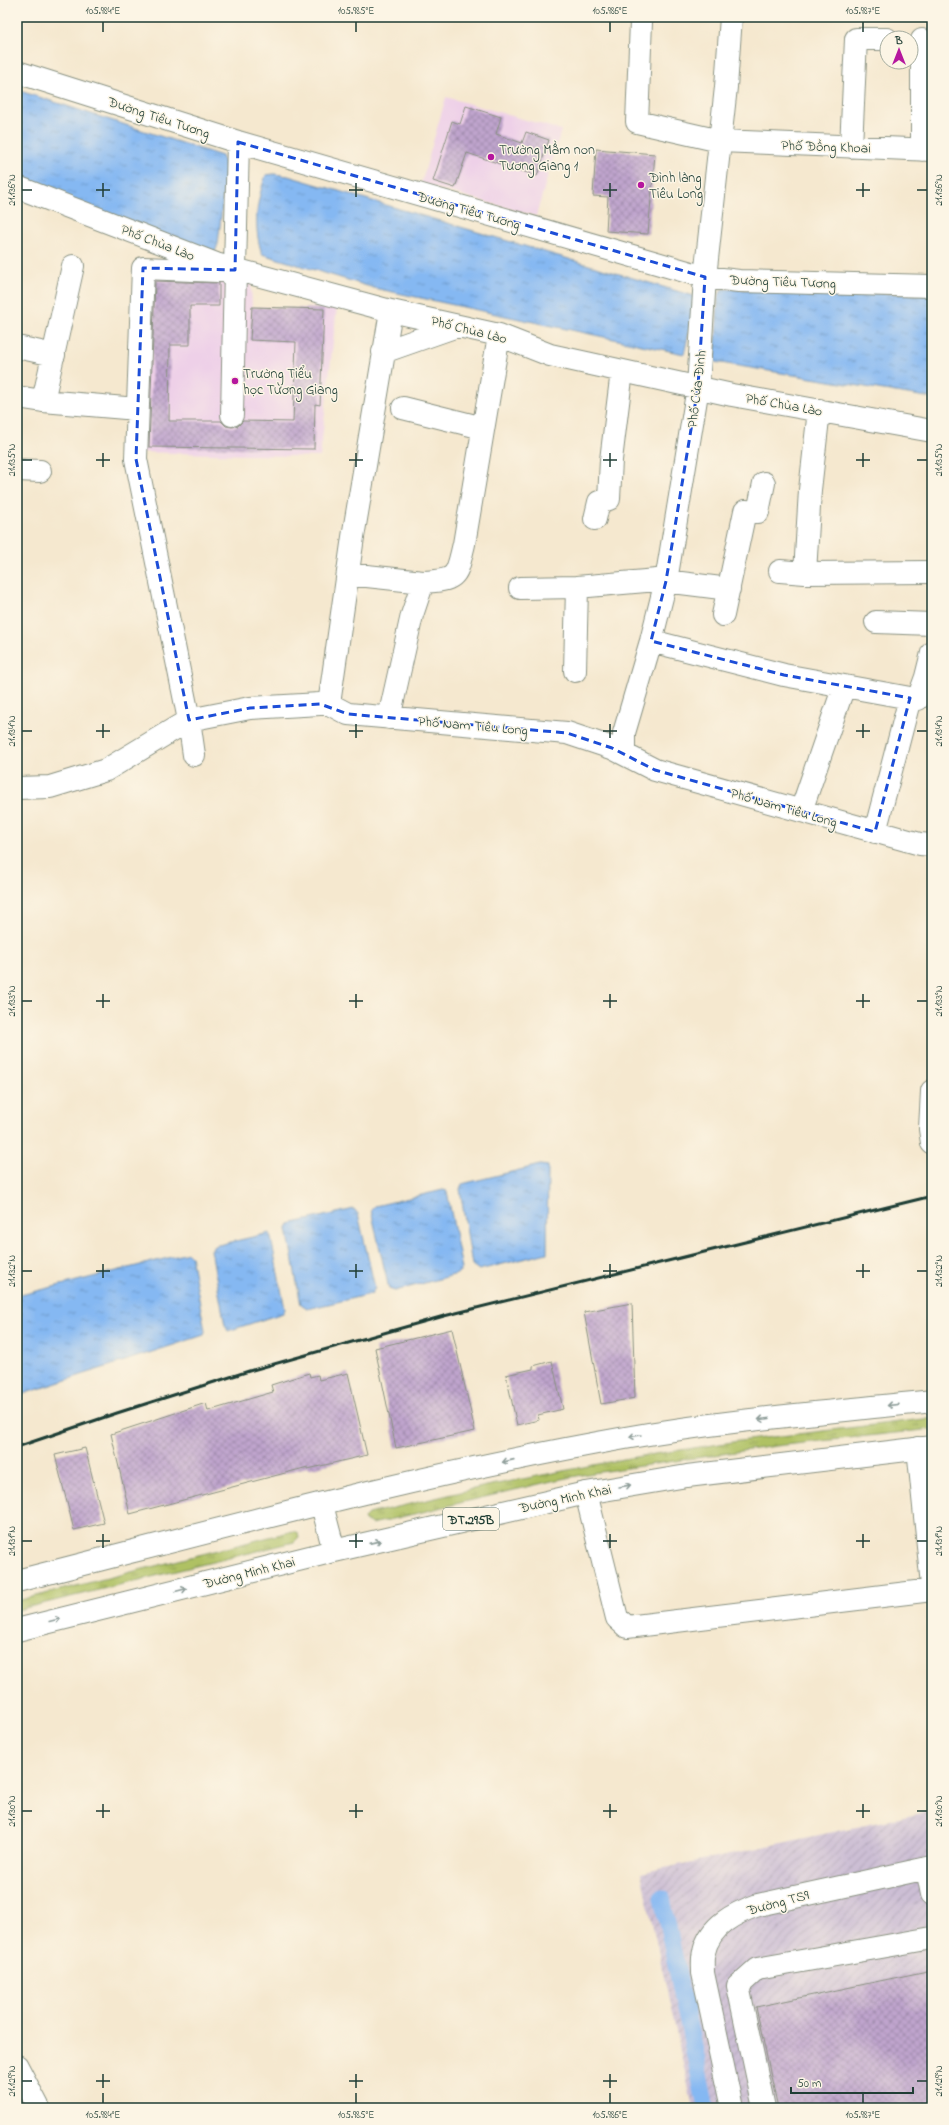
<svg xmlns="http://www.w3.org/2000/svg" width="949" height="2125" viewBox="0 0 949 2125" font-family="'Indie Flower',sans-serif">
<defs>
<pattern id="industrial-furrows" width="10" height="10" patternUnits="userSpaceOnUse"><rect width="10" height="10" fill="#ccbed4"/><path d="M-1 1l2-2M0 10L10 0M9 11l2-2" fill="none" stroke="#a59cad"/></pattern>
<pattern id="grass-tufts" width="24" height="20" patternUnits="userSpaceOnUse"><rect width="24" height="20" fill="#afc164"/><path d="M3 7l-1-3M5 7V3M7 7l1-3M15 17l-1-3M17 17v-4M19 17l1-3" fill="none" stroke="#8e9e53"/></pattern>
<pattern id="water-ripples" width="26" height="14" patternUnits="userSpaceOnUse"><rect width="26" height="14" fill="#85b8f2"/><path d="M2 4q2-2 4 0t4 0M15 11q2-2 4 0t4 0" fill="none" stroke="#6c97c5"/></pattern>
<pattern id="building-cross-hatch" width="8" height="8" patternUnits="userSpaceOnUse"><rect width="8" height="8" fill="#bfa4cd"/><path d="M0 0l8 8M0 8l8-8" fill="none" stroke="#9b87a7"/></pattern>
</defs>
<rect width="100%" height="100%" fill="#fcf5e5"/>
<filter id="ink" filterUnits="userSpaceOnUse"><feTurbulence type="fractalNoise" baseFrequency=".025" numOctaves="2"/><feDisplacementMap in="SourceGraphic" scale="8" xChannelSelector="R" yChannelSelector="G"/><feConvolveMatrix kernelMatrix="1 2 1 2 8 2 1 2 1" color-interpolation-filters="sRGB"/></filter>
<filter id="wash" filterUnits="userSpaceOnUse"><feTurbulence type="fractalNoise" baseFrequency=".012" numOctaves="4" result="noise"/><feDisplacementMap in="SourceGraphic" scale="16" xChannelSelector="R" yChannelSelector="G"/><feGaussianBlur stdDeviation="0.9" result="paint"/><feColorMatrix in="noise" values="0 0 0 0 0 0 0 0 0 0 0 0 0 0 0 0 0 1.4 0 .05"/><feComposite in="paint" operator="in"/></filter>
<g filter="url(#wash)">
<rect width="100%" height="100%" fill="#f5e8cf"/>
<!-- built -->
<path fill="#eed0e8" d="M 446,97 L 561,130 L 536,216 L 421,184 Z
M 147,273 L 251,277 L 252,310 L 337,307 L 320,457 L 139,452 Z"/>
<!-- industrial -->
<path fill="url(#industrial-furrows)" d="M 932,1811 L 932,2108 L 693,2108 L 641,1873 Z"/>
<!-- grass -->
<path fill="url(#grass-tufts)" stroke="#677f4c" d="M 932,1418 L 932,1429 L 776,1446 L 593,1473 L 556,1480 L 372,1524 L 365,1521 L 364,1518 L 368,1514 L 482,1487 L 629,1458 L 739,1441 Z
M 293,1531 L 298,1533 L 299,1537 L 294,1542 L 17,1610 L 17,1601 Z"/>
<!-- water -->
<path fill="url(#water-ripples)" stroke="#527a93" d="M 17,90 L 222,156 L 226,169 L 218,244 L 215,252 L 198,248 L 17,180 Z
M 274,174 L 288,176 L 697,297 L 684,354 L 374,288 L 262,254 C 253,226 256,202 266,175 Z
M 722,289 L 932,295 L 932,398 L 715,362 L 718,298 Z
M 540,1165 L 548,1166 L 547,1253 L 479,1270 L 472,1265 L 460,1189 L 462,1184 Z
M 443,1190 L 447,1191 L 462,1269 L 457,1274 L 395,1291 L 389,1289 L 371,1210 L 375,1206 Z
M 354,1209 L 358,1214 L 375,1288 L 371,1294 L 307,1309 L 301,1305 L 287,1229 L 289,1224 Z
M 270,1233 L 285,1309 L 283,1313 L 228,1331 L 225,1325 L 211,1250 L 214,1246 Z
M 188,1253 L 191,1256 L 205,1331 L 204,1335 L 17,1396 L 17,1296 Z"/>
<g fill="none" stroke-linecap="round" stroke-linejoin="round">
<!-- canal -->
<path stroke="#85b8f2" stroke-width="17" d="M 662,1898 L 706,2108"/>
</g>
<g id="blocks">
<!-- building -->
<path fill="url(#building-cross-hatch)" d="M 466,106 L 501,117 L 496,134 L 522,143 L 526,132 L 549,140 L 537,176 L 467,153 L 455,188 L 433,181 L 452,121 L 460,124 Z
M 596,149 L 655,154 L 648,234 L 606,231 L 608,197 L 593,196 Z
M 155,281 L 219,283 L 219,306 L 190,306 L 190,345 L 170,345 L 169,421 L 221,421 L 226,426 L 232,427 L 238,426 L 243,421 L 293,422 L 296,342 L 250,340 L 252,307 L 324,309 L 320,405 L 315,404 L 314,449 L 149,447 Z
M 632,1303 L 635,1398 L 601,1404 L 584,1312 Z
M 452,1329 L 475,1431 L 396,1448 L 375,1348 Z
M 552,1361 L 563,1409 L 538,1415 L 539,1420 L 517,1425 L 506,1375 L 533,1369 L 533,1366 Z
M 309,1373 L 310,1377 L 318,1375 L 319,1380 L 348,1373 L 367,1455 L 308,1469 L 308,1467 L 130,1514 L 111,1434 L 206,1403 L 208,1411 L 273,1392 L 271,1385 Z
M 85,1448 L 104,1523 L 74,1530 L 55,1455 Z
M 932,1970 L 932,2108 L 778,2108 L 756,2007 Z"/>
</g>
</g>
<g filter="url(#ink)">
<use href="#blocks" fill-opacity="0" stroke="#8a9282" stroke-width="1"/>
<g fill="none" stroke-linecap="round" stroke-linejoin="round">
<!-- minor casing -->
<g stroke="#8a9282" stroke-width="24">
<path id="minor" d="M 641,22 L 637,122 L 720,141 L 932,150
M 922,40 L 922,150
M 17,72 L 238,142 L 705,277 L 739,281 L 932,286
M 851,147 L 856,39 L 887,39
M 17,187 L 216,264 L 391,311 L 499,335 L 550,355 L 732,395 L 932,431
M 17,347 L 54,355
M 383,352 L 457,326
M 17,397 L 43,401 L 137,409
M 43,401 L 73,266
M 403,408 L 483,428
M 232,415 L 235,269
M 17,470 L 40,471
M 595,519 L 599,502 L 609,499 L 611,460 L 622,371
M 780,571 L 805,573 L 932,572
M 805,573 L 810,490 L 819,410
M 348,574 L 423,582
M 520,588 L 577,587 L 657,580 L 729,589
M 723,615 L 745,511 L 758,512 L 764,483
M 876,622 L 932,624
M 651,641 L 784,675 L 910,698 L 918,699 L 926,677 L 932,653
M 575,671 L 577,587
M 329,704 L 353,537 L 391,311
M 389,718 L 412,615 L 423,582 C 459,580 456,576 464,544 L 499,335
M 624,754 L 624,733 L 651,641 L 666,581 L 698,387 L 705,277 L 726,87 L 731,17
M 194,755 L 189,720 L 136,459 L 143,268 L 217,271 L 235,269 L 238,142
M 17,788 L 50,787 L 106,770 L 189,720 L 250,708 L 320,704 L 329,704 L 348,714 L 567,733 L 612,748 L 655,770 L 920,844 L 932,845
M 801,811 L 844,686
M 875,832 L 910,698
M 932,1143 L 930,1129 L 932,1091
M 918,1448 L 932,1585
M 586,1493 L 617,1618 L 627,1627 L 932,1590
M 927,1869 L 932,1894
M 17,2066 L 39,2108
M 732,2108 L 703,1973 C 703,1967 702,1958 704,1952 C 710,1925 735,1913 758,1905 L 932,1867
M 764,2108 L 738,1986 L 757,1969 L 932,1938"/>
</g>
<!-- major casing -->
<g stroke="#8a9282" stroke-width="24">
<path id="major" d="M 322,1505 L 334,1551
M 17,1581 C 218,1530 420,1474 625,1438 C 726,1420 829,1412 932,1401
M 17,1630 L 334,1551 L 586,1493 L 687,1476 L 932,1447"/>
</g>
<!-- minor -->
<use href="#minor" stroke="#fff" stroke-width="22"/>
<!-- major -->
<use href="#major" stroke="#fff" stroke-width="22"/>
<!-- rail -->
<path stroke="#1f3d34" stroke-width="3" d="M 17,1447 L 117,1413 L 249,1371 L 444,1316 L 932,1196"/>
</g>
<!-- one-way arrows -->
<defs><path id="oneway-shaft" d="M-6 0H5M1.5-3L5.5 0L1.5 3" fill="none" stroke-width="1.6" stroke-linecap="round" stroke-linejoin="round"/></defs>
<g stroke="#8f9e9a">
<use href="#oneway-shaft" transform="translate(893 1405) rotate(174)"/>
<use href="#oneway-shaft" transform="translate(764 1419) rotate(174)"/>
<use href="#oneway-shaft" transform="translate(635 1436) rotate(171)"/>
<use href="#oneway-shaft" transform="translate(508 1461) rotate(167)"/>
<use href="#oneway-shaft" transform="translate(625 1486) rotate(-10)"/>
<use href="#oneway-shaft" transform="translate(375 1542) rotate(-13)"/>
<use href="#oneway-shaft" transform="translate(181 1590) rotate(-14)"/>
<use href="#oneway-shaft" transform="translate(55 1620) rotate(-14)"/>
</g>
</g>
<!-- marked area -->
<path fill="none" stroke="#1d4ed8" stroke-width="3" stroke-dasharray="8 5" stroke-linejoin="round" d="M 238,142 L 705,277 L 698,387 L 666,581 L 651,641 L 784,675 L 910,698 L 875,832 L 655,770 L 612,748 L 567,733 L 348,714 L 320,704 L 250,708 L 189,720 L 136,459 L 143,268 L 235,270 Z"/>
<!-- ticks -->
<path fill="none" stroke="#1f3d34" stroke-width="1.5" d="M 103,22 L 103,32M 356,22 L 356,32M 610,22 L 610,32M 863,22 L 863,32M 103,183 L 103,197M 356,183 L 356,197M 610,183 L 610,197M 863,183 L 863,197M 22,190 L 32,190M 96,190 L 110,190M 349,190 L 363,190M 603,190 L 617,190M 856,190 L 870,190M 917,190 L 927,190M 103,453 L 103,467M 356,453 L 356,467M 610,453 L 610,467M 863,453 L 863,467M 22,460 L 32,460M 96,460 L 110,460M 349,460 L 363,460M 603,460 L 617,460M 856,460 L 870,460M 917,460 L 927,460M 103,724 L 103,738M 356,724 L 356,738M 610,724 L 610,738M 863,724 L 863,738M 22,731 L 32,731M 96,731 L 110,731M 349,731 L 363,731M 603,731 L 617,731M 856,731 L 870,731M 917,731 L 927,731M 103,994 L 103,1008M 356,994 L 356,1008M 610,994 L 610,1008M 863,994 L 863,1008M 22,1001 L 32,1001M 96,1001 L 110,1001M 349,1001 L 363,1001M 603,1001 L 617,1001M 856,1001 L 870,1001M 917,1001 L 927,1001M 103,1264 L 103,1278M 356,1264 L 356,1278M 610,1264 L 610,1278M 863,1264 L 863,1278M 22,1271 L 32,1271M 96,1271 L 110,1271M 349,1271 L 363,1271M 603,1271 L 617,1271M 856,1271 L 870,1271M 917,1271 L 927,1271M 103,1534 L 103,1548M 356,1534 L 356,1548M 610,1534 L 610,1548M 863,1534 L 863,1548M 22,1541 L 32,1541M 96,1541 L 110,1541M 349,1541 L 363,1541M 603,1541 L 617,1541M 856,1541 L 870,1541M 917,1541 L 927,1541M 103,1804 L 103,1818M 356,1804 L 356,1818M 610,1804 L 610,1818M 863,1804 L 863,1818M 22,1811 L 32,1811M 96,1811 L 110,1811M 349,1811 L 363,1811M 603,1811 L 617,1811M 856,1811 L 870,1811M 917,1811 L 927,1811M 103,2074 L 103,2088M 356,2074 L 356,2088M 610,2074 L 610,2088M 22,2081 L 32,2081M 96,2081 L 110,2081M 349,2081 L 363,2081M 603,2081 L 617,2081M 917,2081 L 927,2081M 103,2093 L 103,2103M 356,2093 L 356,2103M 610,2093 L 610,2103M 863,2093 L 863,2103"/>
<!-- markers -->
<g fill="#b5179e" stroke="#fcf5e5" stroke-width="1.5">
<circle cx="491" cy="157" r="4"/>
<circle cx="641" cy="185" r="4"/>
<circle cx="235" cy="381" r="4"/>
</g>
<g text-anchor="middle" stroke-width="3" stroke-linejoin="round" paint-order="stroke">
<!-- shield labels -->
<rect fill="#fcf5e5" stroke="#617469" stroke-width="1" x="443" y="1508" width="56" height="22" rx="3"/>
<g font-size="13" font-weight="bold" fill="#1f3d34">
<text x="471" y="1524">ĐT.295B</text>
</g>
<!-- street labels -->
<g font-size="14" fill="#1f3d34" stroke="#fcf5e5">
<text transform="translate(159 117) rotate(18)" y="5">Đường Tiêu Tương</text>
<text transform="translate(826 146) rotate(2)" y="5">Phố Đồng Khoai</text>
<text transform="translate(469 210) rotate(16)" y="5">Đường Tiêu Tương</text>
<text transform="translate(158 242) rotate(21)" y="5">Phố Chùa Lào</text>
<text transform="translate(783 281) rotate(2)" y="5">Đường Tiêu Tương</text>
<text transform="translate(469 329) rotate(14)" y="5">Phố Chùa Lào</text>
<text transform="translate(696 389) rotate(-83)" y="5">Phố Cửa Đình</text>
<text transform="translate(784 404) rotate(10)" y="5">Phố Chùa Lào</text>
<text transform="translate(473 725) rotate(5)" y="5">Phố Nam Tiêu Long</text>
<text transform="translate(784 807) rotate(16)" y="5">Phố Nam Tiêu Long</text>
<text transform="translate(565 1498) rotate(-12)" y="5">Đường Minh Khai</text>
<text transform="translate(249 1572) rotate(-14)" y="5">Đường Minh Khai</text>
<text transform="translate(778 1902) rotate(-15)" y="5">Đường TS9</text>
</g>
<!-- poi labels -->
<g font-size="14" fill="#1f3d34" stroke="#fcf5e5" text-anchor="start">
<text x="499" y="154">Trường Mầm non<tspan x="499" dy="16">Tương Giang 1</tspan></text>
<text x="649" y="182">Đình làng<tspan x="649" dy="16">Tiêu Long</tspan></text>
<text x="243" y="378">Trường Tiểu<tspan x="243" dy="16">học Tương Giang</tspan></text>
</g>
</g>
<!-- margin -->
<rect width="949" height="2125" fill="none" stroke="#fcf5e5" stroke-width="44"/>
<!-- north arrow -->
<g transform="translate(899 50)"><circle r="19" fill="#fcf5e5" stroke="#a4ab9e"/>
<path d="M0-3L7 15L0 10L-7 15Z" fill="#b5179e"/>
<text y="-6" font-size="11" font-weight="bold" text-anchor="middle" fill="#1f3d34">B</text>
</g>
<!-- scale -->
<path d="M791 2087v6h122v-6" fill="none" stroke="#1f3d34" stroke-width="2"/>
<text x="797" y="2087" font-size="12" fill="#1f3d34" stroke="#fcf5e5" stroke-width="3" paint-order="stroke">50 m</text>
<rect x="22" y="22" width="905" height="2081" fill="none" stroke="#1f3d34" stroke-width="1.5"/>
<g font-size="10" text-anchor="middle" fill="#1f3d34">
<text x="103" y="14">105.984°E</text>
<text x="356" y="14">105.985°E</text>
<text x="610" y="14">105.986°E</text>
<text x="863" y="14">105.987°E</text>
<text transform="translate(11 190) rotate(-90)" y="4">21.136°N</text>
<text transform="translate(938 190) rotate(-90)" y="4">21.136°N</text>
<text transform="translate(11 460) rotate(-90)" y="4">21.135°N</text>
<text transform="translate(938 460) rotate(-90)" y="4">21.135°N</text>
<text transform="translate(11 731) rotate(-90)" y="4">21.134°N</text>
<text transform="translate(938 731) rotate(-90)" y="4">21.134°N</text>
<text transform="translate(11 1001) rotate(-90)" y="4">21.133°N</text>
<text transform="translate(938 1001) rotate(-90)" y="4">21.133°N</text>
<text transform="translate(11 1271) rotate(-90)" y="4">21.132°N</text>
<text transform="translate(938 1271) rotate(-90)" y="4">21.132°N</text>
<text transform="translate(11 1541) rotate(-90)" y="4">21.131°N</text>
<text transform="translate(938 1541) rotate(-90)" y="4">21.131°N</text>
<text transform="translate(11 1811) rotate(-90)" y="4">21.130°N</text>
<text transform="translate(938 1811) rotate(-90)" y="4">21.130°N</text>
<text transform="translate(11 2081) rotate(-90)" y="4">21.129°N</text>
<text transform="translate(938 2081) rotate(-90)" y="4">21.129°N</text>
<text x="103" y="2118">105.984°E</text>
<text x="356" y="2118">105.985°E</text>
<text x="610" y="2118">105.986°E</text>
<text x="863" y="2118">105.987°E</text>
</g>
</svg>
